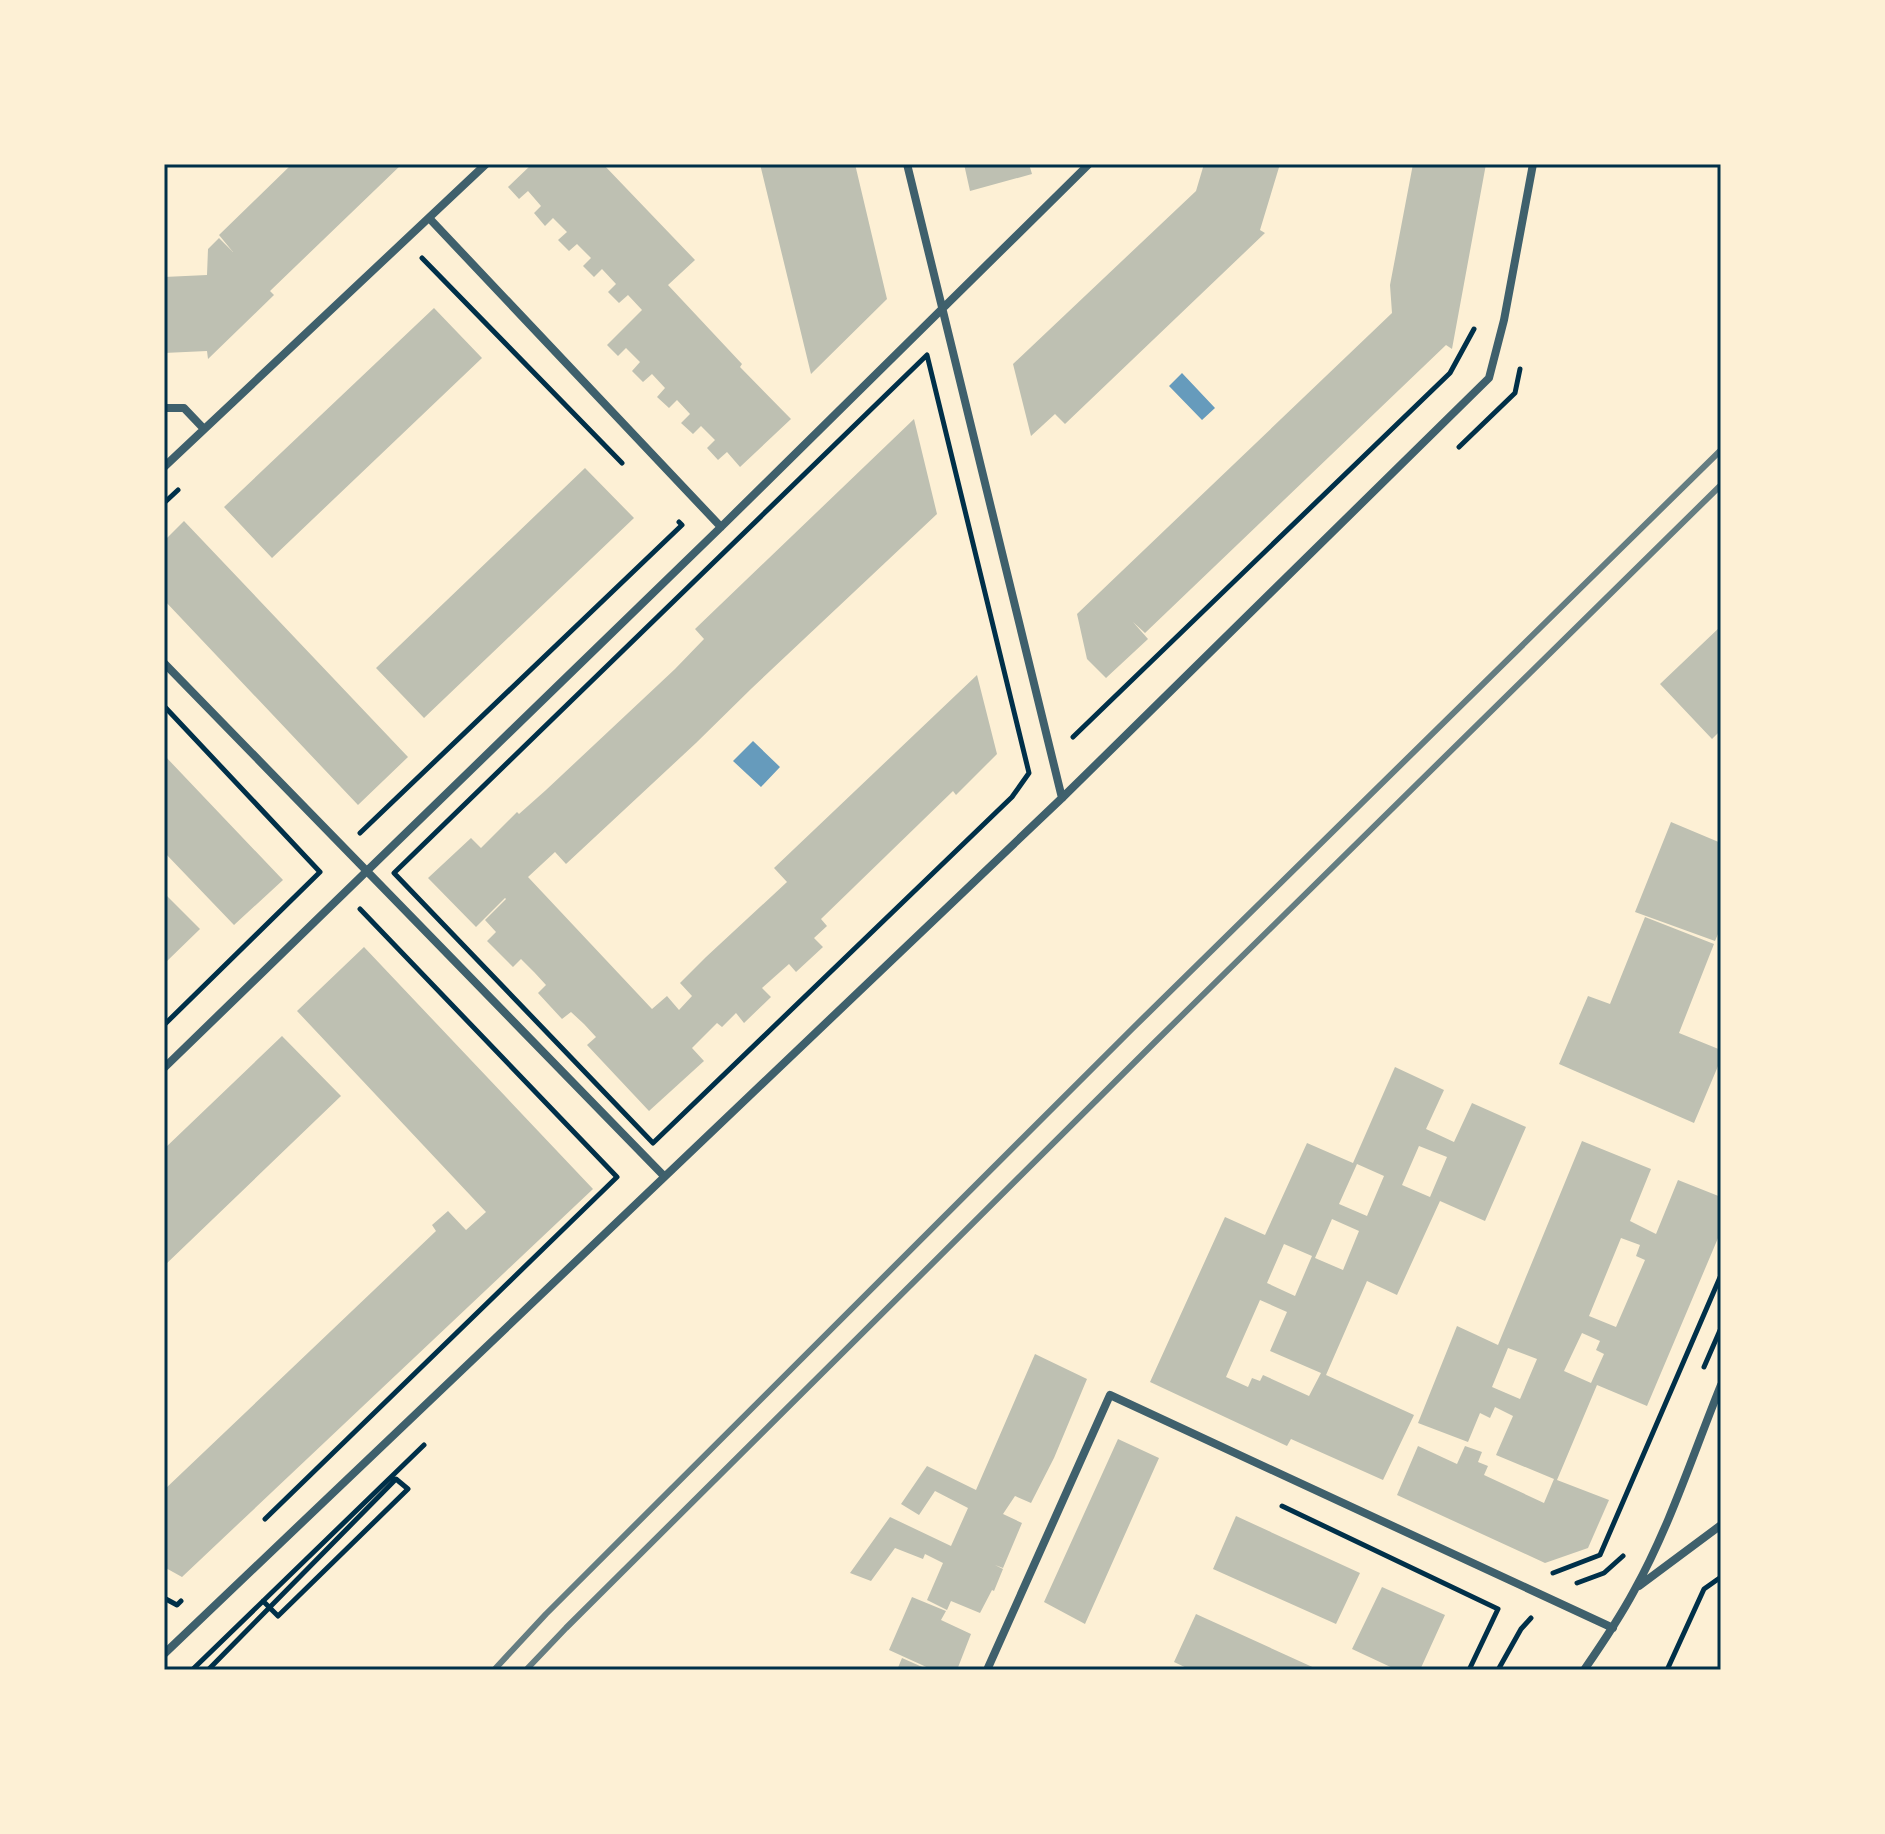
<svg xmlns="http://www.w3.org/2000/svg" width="1885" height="1834" viewBox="0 0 1885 1834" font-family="Barlow,sans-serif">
<rect width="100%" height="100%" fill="#fdf0d5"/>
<!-- water -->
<path fill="#669bbc" d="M 1182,373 L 1215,408 L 1202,420 L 1169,386 Z
M 753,741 L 780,767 L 761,787 L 733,761 Z"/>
<!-- building -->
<path fill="#bec0b2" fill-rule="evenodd" d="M 292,164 L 402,164 L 270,291 L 274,295 L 208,359 L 207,351 L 164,353 L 164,277 L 207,275 L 208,249 L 219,238 L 233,252 L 219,235 Z
M 532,164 L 603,164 L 695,260 L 668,285 L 742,364 L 740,367 L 791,419 L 740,467 L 727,452 L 718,460 L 707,448 L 715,440 L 701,426 L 693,434 L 681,423 L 690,414 L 677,400 L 669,408 L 657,397 L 665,388 L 652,374 L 643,382 L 632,371 L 640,362 L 626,348 L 618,356 L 607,345 L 642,310 L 628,295 L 619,303 L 608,292 L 616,284 L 602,269 L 594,277 L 583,266 L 591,258 L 577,244 L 569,251 L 558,240 L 567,232 L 553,218 L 545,226 L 534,213 L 541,206 L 528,191 L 519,199 L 508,187 Z
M 760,164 L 855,164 L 887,299 L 811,374 Z
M 964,164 L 1029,164 L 1032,174 L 970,191 Z
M 1204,164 L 1280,164 L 1260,230 L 1265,233 L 1065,424 L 1055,414 L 1031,436 L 1013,364 L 1196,191 Z
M 1413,164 L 1486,164 L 1452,349 L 1446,345 L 1145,633 L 1133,622 L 1148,639 L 1106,678 L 1087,659 L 1077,614 L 1392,313 L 1390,285 Z
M 434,308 L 482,358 L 272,558 L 224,507 Z
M 914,419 L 937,514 L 752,688 L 696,743 L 566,864 L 555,852 L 528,877 L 652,1009 L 667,996 L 679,1010 L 692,996 L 680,983 L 706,957 L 787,882 L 774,868 L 977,675 L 997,754 L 956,795 L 953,791 L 821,919 L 827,926 L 814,938 L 823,947 L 796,972 L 789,964 L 762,988 L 771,997 L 744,1023 L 736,1013 L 722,1027 L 717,1023 L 692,1048 L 704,1061 L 649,1111 L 587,1045 L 596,1037 L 584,1024 L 571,1012 L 562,1019 L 538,993 L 546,985 L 534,972 L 521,959 L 513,967 L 487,941 L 496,932 L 485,920 L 506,899 L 505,898 L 476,927 L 428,878 L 471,838 L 481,848 L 517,812 L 519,814 L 546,790 L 675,669 L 704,639 L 695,629 Z
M 585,468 L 634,518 L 424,718 L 376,668 Z
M 184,521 L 408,757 L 358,805 L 164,600 L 164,541 Z
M 1721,626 L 1721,730 L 1712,739 L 1660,684 Z
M 164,755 L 283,880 L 234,925 L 164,852 Z
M 1671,822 L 1721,843 L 1721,927 L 1715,941 L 1635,912 Z
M 164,893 L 200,929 L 164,964 Z
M 1645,917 L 1714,944 L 1679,1033 L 1721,1050 L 1721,1059 L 1694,1123 L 1559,1064 L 1588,996 L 1610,1004 Z
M 364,947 L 593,1189 L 182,1577 L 164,1567 L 164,1490 L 436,1231 L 432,1225 L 448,1211 L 466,1230 L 486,1212 L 297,1011 Z
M 282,1036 L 341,1096 L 164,1266 L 164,1149 Z
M 1395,1067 L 1444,1090 L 1426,1129 L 1454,1142 L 1472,1103 L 1526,1127 L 1485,1221 L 1440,1201 L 1397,1295 L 1367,1281 L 1326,1375 L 1414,1415 L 1383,1480 L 1291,1439 L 1287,1446 L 1150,1382 L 1225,1217 L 1265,1235 L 1307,1143 L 1353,1163 ZM 1419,1146 L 1447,1157 L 1430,1197 L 1402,1185 ZM 1357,1164 L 1384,1176 L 1367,1216 L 1339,1204 ZM 1332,1219 L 1359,1231 L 1343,1270 L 1315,1258 ZM 1284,1244 L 1312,1256 L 1295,1296 L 1267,1283 ZM 1260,1300 L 1287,1312 L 1270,1351 L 1321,1373 L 1309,1396 L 1263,1375 L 1260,1381 L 1252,1378 L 1248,1387 L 1226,1377 Z
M 1582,1141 L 1651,1169 L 1630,1221 L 1656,1234 L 1678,1180 L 1721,1197 L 1721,1231 L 1647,1406 L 1597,1385 L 1557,1480 L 1609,1500 L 1588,1548 L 1545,1563 L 1397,1495 L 1418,1446 L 1457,1464 L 1465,1446 L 1482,1452 L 1478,1462 L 1488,1466 L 1484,1475 L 1544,1503 L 1554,1479 L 1496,1455 L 1513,1416 L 1495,1407 L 1490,1418 L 1480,1413 L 1468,1442 L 1418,1423 L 1457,1326 L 1498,1345 ZM 1621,1238 L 1640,1245 L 1636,1256 L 1645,1260 L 1616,1327 L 1589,1316 ZM 1582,1333 L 1600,1341 L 1596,1350 L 1604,1354 L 1591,1383 L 1564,1371 ZM 1508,1348 L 1537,1359 L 1520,1399 L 1492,1387 Z
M 1035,1354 L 1087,1379 L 1054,1458 L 1031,1503 L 1015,1496 L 1003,1514 L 1022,1523 L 1003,1568 L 995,1565 L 1003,1569 L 994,1591 L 992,1590 L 980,1613 L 951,1601 L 947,1610 L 927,1600 L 943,1563 L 925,1554 L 923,1559 L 895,1548 L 871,1581 L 850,1573 L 890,1517 L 951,1546 L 968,1508 L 935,1491 L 919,1515 L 901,1504 L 927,1466 L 976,1490 Z
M 1118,1439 L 1159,1458 L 1085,1624 L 1044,1602 Z
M 1236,1516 L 1360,1573 L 1336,1624 L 1213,1569 Z
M 1382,1587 L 1445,1615 L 1420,1670 L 1397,1670 L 1352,1649 Z
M 912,1597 L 946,1611 L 941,1620 L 971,1634 L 957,1670 L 933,1670 L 889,1650 Z
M 1196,1614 L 1319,1670 L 1191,1670 L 1174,1662 Z
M 902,1658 L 929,1670 L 897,1670 Z"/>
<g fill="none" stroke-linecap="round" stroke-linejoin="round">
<!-- path -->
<path stroke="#003049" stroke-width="5" d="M 422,258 L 622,463
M 927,355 L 1029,773 L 1012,797 L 653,1143 L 394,873 Z
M 1459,447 L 1515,393 L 1520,369
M 164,503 L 178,490
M 164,706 L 320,872 L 164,1025
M 1073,737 L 1450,373 L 1474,329
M 360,833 L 682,525 L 679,522
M 1704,1367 L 1721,1328
M 1282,1506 L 1498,1609 L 1469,1670
M 265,1519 L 617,1177 L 360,909
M 1553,1573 L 1600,1555 L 1721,1275
M 1577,1583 L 1604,1573 L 1623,1556
M 164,1598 L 177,1605 L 181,1601
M 192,1670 L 424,1445
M 208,1670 L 396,1479 L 408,1489 L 278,1616 L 263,1601
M 1498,1670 L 1521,1629 L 1531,1618
M 1667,1670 L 1704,1589 L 1721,1577"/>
<!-- minor -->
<path stroke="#3f606c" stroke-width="8" d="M 907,164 L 1062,798
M 429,218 L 721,527
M 164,408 L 184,408 L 204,429
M 164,467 L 486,164
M 164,663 L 664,1176
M 164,1068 L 721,527 L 1089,164
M 1639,1586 L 1721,1525
M 164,1654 L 1062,798 L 1489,378 L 1504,320 L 1533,164
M 987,1670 L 1110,1395 L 1613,1628
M 1584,1670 C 1602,1644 1619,1619 1634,1591 C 1670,1526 1693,1454 1721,1385"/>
<!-- rail -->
<path stroke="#657d81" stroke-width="6" d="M 494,1670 L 546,1614 L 1132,1029 L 1721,450
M 526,1670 L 566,1628 L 1154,1043 L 1721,485"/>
</g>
<!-- border -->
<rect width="1885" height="1834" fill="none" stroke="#fdf0d5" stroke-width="332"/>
<rect x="166" y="166" width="1553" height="1502" fill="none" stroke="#003049" stroke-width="3"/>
</svg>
